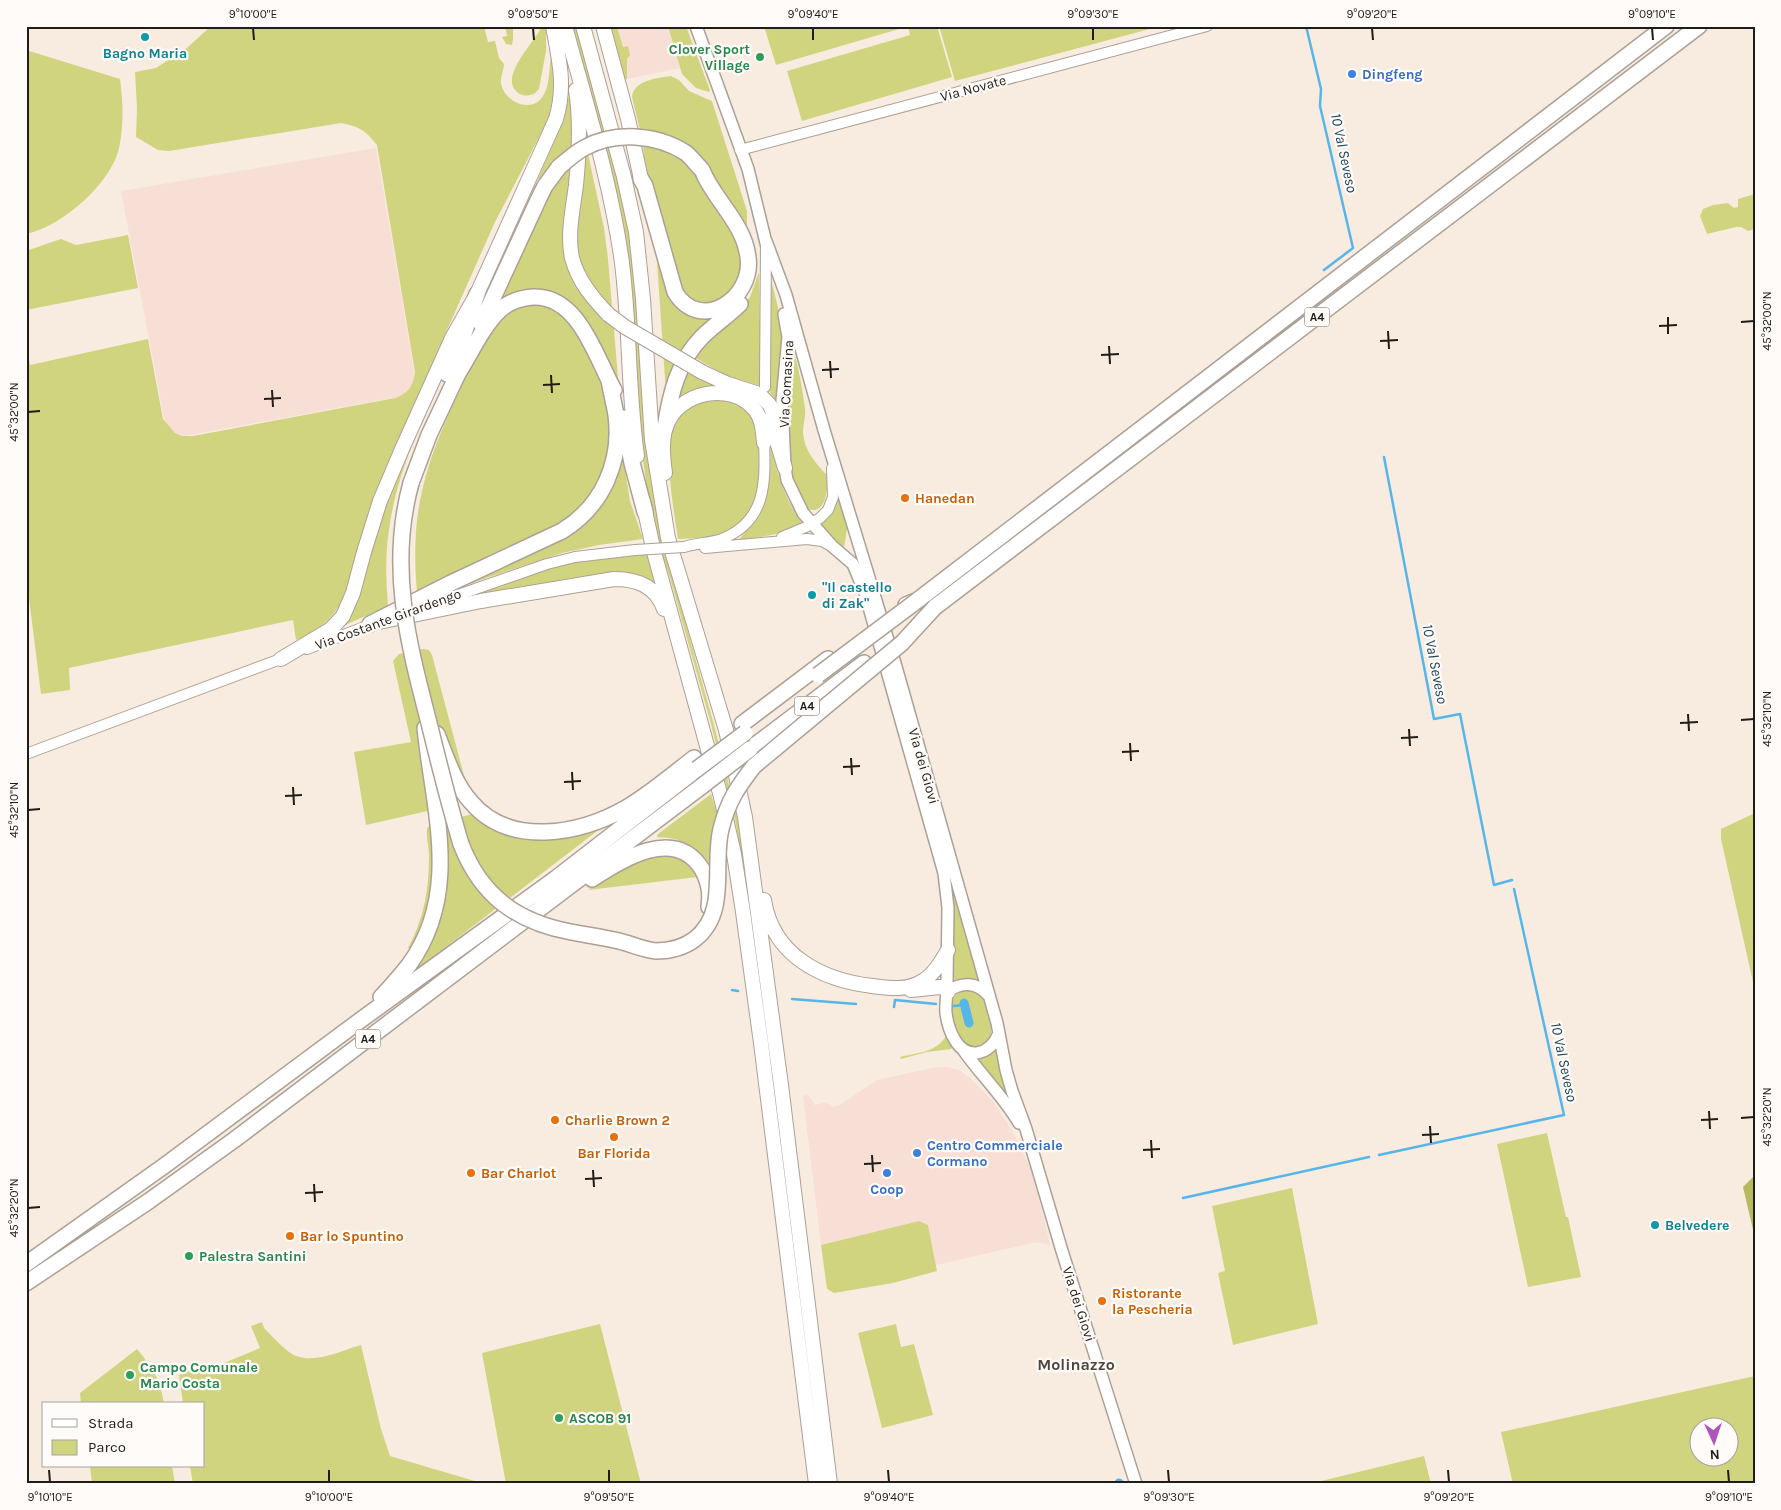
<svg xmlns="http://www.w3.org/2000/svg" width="1781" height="1510" viewBox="0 0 1781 1510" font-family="Karla,sans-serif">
<rect width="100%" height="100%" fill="#f8ece0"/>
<!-- commercial -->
<path fill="#f7dfd5" d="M 617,26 L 668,26 L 680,68 L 627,79 L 627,59 Z
M 376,148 L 418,393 L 168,439 L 121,191 Z
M 946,1067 L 959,1070 L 970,1078 L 993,1101 L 1013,1132 L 1033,1174 L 1050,1245 L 1037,1242 L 936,1265 L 928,1225 L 919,1221 L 821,1245 L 803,1096 L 808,1095 L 812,1100 L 814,1105 L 826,1102 L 833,1107 L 838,1106 L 877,1080 L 932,1068 Z"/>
<!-- green -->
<path fill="#d1d47f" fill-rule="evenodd" d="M 211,26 L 484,26 L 488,42 L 495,41 L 499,58 L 504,64 C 504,70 500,77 501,83 C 504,103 534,115 544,94 C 550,84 549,67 551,56 L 553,55 L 556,83 L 548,120 L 495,222 L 407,420 L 379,489 L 343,600 C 331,620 318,632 296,640 L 293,620 L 69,668 L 70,690 L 41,694 L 26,574 L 26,344 L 30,365 L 148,339 L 163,419 L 175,433 L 182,436 L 193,436 L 395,398 C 409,393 413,386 415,372 L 377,145 C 365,130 360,127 341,123 L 169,151 L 158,150 L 136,137 L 137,108 L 135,72 L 156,68 L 188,47 Z
M 505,26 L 513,26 L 513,39 L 512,45 L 506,44 L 502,37 L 507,36 Z
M 542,26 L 546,26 L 546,51 L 539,89 L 534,94 C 528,96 521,97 516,91 C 500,75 535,42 542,26 Z
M 572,26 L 579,26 L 619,177 L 633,253 L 662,532 L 668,561 L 714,725 L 737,817 L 742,840 L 760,962 L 756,962 L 736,825 L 711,724 L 670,578 L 656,537 L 650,509 L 640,440 L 631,310 Z
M 607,26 L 617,26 L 623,47 L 628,46 L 630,55 L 627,59 L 627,79 L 622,81 Z
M 668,26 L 686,26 L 710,90 L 709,92 L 696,88 L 682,74 Z
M 764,26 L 906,26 L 906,27 L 776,65 Z
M 908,26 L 937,26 L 952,77 L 802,121 L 787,71 L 910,35 Z
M 939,26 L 1161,26 L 955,81 Z
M 26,50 L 120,79 C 123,102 124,125 119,148 C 111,184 61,227 26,234 Z
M 671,76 L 679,80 L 689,91 L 712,101 L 747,211 L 747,262 L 742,282 L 716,304 L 699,304 L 683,294 L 645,173 L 643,143 L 632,97 C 634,80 657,78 671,76 Z
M 568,98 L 572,98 C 574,122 574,147 572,171 C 568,225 555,269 602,311 L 604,300 L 583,271 L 574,236 L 574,221 L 582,159 L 582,135 L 584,135 L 604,228 L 608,259 L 619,389 C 604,349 574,282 522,292 C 513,294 506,301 498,304 L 497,301 L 551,186 L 538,179 L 563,122 Z
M 1755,194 L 1755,229 L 1748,231 L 1741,227 L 1736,227 L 1707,234 L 1700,216 L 1703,209 L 1713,205 L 1728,203 L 1734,208 L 1738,207 L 1738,199 Z
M 651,220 L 670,288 L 718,313 L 666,393 L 657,262 Z
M 128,235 L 138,288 L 26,310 L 26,251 L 61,239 L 76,245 Z
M 759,272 L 761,386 L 727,376 L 692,356 L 750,297 Z
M 770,275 L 784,332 L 777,402 L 769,391 L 768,276 Z
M 538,301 L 569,316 L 601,378 L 611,425 L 608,457 L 602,474 L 594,489 L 583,506 L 571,517 L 556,528 L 417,593 C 414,558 414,522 423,487 C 436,432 467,377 491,326 L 502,312 Z
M 791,344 C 799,366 802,387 805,409 C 806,417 803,424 803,432 C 804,450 815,463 827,475 C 828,488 827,516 807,509 L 791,477 L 785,433 Z
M 685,363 L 755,394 L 773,418 L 713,387 L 701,388 L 688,393 L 674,403 Z
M 719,396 C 730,401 745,404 752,415 C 766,438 764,489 750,512 C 746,519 738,526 731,530 C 715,539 696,538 678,539 C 674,508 655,420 689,403 C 697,398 710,398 719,396 Z
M 423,416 C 409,453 394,490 389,530 C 385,555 386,581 388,606 L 334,630 L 380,515 Z
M 770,423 C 774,460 779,493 803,523 L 776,534 L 739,541 C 742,533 753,527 758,518 C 774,489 770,455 770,423 Z
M 620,436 L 630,501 L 643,539 L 599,545 L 562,553 L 465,585 L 583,520 Z
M 835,480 L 848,523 L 844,548 L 836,546 L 820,528 Z
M 629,554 L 648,554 L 658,587 L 642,578 L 467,598 L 536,572 L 585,560 Z
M 423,649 L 429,650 L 432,655 L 467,787 L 467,789 L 430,800 L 432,810 L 366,825 L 354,752 L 411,742 L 393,661 L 399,654 Z
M 711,794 L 719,820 L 714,871 C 704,853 689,841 669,838 C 665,837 661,838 657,837 L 658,834 Z
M 476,813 L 500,827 L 605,825 L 412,973 L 432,898 L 413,949 L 408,948 C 424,919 429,889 429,856 C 429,847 426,838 427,828 L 430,825 Z
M 1755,813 L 1755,991 L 1721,839 L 1721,829 Z
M 671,848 L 706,876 L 588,890 L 635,854 Z
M 953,898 L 957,898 L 980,980 L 964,978 L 952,980 Z
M 967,990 C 972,992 977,993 981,997 C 988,1006 997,1035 986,1044 C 962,1062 944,1012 954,997 C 957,993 962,991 967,990 Z
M 946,1035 L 948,1036 L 953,1047 L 951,1049 L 927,1052 L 901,1059 L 900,1057 C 916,1053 939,1052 946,1035 Z
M 998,1049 L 1008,1092 L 1005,1094 L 973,1058 L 980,1058 Z
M 1547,1133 L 1566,1217 L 1568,1217 L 1581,1277 L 1528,1287 L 1497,1144 Z
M 1292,1188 L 1318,1324 L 1233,1345 L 1218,1273 L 1225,1271 L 1212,1206 Z
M 919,1221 L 928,1225 L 937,1271 L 893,1283 L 834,1293 L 827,1289 L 821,1245 Z
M 262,1322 L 264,1328 C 272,1336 280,1345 289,1352 C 309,1367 340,1351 361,1345 L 381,1429 L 390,1456 L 485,1484 L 193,1484 L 190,1466 L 204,1466 L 204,1404 L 183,1404 L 179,1375 L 204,1365 L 207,1370 L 260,1348 L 251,1326 Z
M 600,1324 L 641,1484 L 506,1484 L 482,1353 Z
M 896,1324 L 901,1347 L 914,1344 L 933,1415 L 882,1428 L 858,1333 Z
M 137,1349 C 153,1369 160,1378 164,1404 L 81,1404 L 80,1393 Z
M 1755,1376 L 1755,1484 L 1513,1484 L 1501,1432 ZM 1698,1428 L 1728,1428 L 1728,1458 L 1698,1458 Z
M 1424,1456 L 1431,1484 L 1309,1484 Z
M 90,1466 L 172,1466 L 175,1484 L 92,1484 Z"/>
<!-- forest -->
<path fill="#b7ba5c" d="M 1755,1175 L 1755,1234 L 1754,1234 L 1743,1187 Z"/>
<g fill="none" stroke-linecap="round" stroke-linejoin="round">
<!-- stream -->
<path stroke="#56b5e9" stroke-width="2.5" d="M 1306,26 L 1321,89 L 1320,106 L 1353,248 L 1324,270
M 1384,457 L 1434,719 L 1460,714 L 1494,885 L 1512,880
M 732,990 L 738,991
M 792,999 L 856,1004
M 953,1006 L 965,1005
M 894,1007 L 895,1000 L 936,1004
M 1379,1155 L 1564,1115 L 1514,889
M 1183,1198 L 1369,1157"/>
<!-- canal -->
<path stroke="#56b5e9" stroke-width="9" d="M 964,1003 L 969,1023
M 1119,1483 L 1120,1484"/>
<!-- tertiary casing -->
<g stroke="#aca095" stroke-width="12">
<path id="tertiary" d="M 740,150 L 1207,26
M 765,387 L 766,242
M 782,537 L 806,527 L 820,518 L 828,510 L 833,497 L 832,468
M 684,547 C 697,543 710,543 722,539 C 769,520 765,478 764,437
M 705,548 L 807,539 L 822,541 L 831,546
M 415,610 L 547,564 L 575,557 L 635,550
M 307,649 L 375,623
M 26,754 L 286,657"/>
</g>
<!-- secondary casing -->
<g stroke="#aca095" stroke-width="14">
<path id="secondary" d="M 696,26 L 748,169 L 767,247
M 766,241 L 786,295 L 824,430 L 895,663 L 997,1023 L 1006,1070 L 1012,1091 L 1026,1129 L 1062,1251 L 1136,1484
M 784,314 L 788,337 L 782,401 L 785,468 L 787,480 L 803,513 L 832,546 L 853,564 L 865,593 L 944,873 L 948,908 L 947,981 C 948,992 945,1002 946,1013 C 948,1029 957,1055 977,1053 C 989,1051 995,1043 999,1033
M 948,991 C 962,982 977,982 988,995
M 964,1051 C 981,1075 1004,1097 1019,1123"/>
</g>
<!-- trunk casing -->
<g stroke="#aca095" stroke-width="16">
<path id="trunk" d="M 565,26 C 586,104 611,182 622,263 C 630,327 628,392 637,456
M 583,26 L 624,177 L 636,232 L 643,299 L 652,440 L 668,538 L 726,730 L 745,817 L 781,1085 L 830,1484
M 603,26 L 628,119 L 641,179
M 576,90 C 581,121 579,155 576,185 C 573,209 567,234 572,258 C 578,281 593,299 609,315
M 702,372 L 728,384 L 756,393 L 762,397 L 769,404 L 772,409 L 778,445 L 785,468
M 665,473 C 663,459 661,441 666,427 C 677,392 731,380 755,410 C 762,419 763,431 764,443
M 643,502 L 654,552 L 721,797 L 734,854 L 743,912 L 761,1043 L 816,1484
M 379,622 L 481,601 L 614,579 C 637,579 656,586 664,609
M 281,659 L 331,629 L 343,616 L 353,593 L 364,552 L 380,501 L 402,449 L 452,338 L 477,294 L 556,119 C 566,85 559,60 553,26
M 764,900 C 773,956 822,980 872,986 C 889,988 905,991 921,982 C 933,976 941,962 948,950
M 911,990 L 940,987 L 944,988 L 948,992"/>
</g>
<!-- motorway casing -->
<g stroke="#aca095" stroke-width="18">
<path id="motorway" d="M 641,179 L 645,186 L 675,292 C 700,334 754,299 748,257 C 744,223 714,200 702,170
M 481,324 L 539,198 L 545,186 L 559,167
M 459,372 C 471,353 483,326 499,311 C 508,302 520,298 533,297 C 579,295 596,358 614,390
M 447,374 L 460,346 L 477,294
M 623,418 L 632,463 L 645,512
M 665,428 C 670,395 678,361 702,337 C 714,325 728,316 740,304
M 411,483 L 429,435 L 463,363
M 906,605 L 918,600 L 1666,26
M 935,607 L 1699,26
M 370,624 L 451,583 L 562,531 C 603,506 622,461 616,415 C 614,403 611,392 609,380
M 742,724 L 828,659
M 437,734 C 446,757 454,783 471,802 C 510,848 580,834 626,808 C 650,794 672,775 694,758
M 750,749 L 864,663
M 592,879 C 623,859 675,826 702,869 C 709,882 711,892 709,907
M 381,997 C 391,987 400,976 409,965 C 462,892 433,809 425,728
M 26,1264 L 164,1166 L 362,1019 L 555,879 L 697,769
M 26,1283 L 149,1201 L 234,1140 L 702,786"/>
</g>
<!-- tertiary -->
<use href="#tertiary" stroke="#fff" stroke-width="10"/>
<!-- secondary -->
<use href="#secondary" stroke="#fff" stroke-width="11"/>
<!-- trunk -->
<use href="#trunk" stroke="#fff" stroke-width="14"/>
<!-- motorway -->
<use href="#motorway" stroke="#fff" stroke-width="15"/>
<!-- tertiary-bridge casing -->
<g stroke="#aca095" stroke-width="12" stroke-linecap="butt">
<path id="tertiary-bridge" d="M 635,550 L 684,547"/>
</g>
<!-- trunk-bridge casing -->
<g stroke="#aca095" stroke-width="16" stroke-linecap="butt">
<path id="trunk-bridge" d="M 609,315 L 625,327 L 702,372"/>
</g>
<!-- motorway-bridge casing -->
<g stroke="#aca095" stroke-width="18" stroke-linecap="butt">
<path id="motorway-bridge" d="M 559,167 C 567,160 575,153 584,148 C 615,131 657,134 686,153 C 692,158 697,165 702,170
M 411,483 C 388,567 408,642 429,723 C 439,764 449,804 461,844 C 481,896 517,922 571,932 C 587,935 603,937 619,941 C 631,944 644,950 656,951 C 670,951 683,948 695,939 C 729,912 712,866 721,829 C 728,801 737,788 754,766 L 902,643 L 935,607
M 818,675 L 918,600
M 697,769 L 745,733
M 702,786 L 750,749"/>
</g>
<!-- tertiary-bridge -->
<use href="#tertiary-bridge" stroke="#fff" stroke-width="10"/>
<!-- trunk-bridge -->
<use href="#trunk-bridge" stroke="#fff" stroke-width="14"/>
<!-- motorway-bridge -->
<use href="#motorway-bridge" stroke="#fff" stroke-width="15"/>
</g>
<!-- ticks -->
<path fill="none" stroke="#201c17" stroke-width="2" d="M 253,28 L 254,40M 533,28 L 534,40M 813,28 L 813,40M 1093,28 L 1093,40M 1372,28 L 1373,40M 1652,28 L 1653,40M 1668,317 L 1668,334M 1741,322 L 1754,321M 1659,326 L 1677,325M 1388,331 L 1389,349M 1380,341 L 1398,340M 1109,346 L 1110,364M 1101,355 L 1119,354M 830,361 L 831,378M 822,370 L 839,369M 551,375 L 552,393M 543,385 L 560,384M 272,390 L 273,407M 264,399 L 281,398M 28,412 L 40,411M 1688,714 L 1689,731M 1741,720 L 1754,719M 1680,723 L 1698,722M 1409,729 L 1410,746M 1401,738 L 1418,737M 1130,743 L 1131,761M 1122,752 L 1139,751M 851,758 L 852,775M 843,767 L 860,766M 572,772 L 573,790M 564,782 L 581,781M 293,787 L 294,805M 285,796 L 302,795M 28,810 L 40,809M 1709,1111 L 1710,1129M 1741,1118 L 1754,1117M 1701,1120 L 1718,1119M 1430,1126 L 1431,1143M 1422,1135 L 1439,1134M 1151,1140 L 1152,1158M 1143,1150 L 1160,1149M 872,1155 L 873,1172M 864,1164 L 881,1163M 593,1170 L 594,1187M 585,1179 L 602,1178M 314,1184 L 315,1202M 305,1193 L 323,1192M 28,1208 L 40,1207M 49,1470 L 50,1482M 329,1470 L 329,1482M 609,1470 L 609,1482M 888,1470 L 889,1482M 1168,1470 L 1169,1482M 1448,1470 L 1449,1482M 1728,1470 L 1729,1482"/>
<!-- markers -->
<g fill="#0f9aa8" stroke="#fefbf9" stroke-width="2">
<circle cx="145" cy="37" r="5"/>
<circle cx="812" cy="595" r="5"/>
<circle cx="1655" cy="1225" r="5"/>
</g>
<g fill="#2e9e5b" stroke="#fefbf9" stroke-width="2">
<circle cx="760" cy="57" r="5"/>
<circle cx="189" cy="1256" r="5"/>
<circle cx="130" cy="1375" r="5"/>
<circle cx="559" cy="1418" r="5"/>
</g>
<g fill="#3f7fe0" stroke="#fefbf9" stroke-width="2">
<circle cx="1352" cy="74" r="5"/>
<circle cx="917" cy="1153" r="5"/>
<circle cx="887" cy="1173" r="5"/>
</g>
<g fill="#e8710a" stroke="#fefbf9" stroke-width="2">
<circle cx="905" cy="498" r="5"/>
<circle cx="555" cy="1120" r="5"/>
<circle cx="614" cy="1137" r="5"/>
<circle cx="471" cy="1173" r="5"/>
<circle cx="290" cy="1236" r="5"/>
<circle cx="1102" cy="1301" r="5"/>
</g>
<g text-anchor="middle" stroke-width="4.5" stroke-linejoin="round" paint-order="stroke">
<!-- shield labels -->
<g fill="#fefbf9" stroke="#635f5b" stroke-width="1">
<rect x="1304.5" y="307.5" width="25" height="19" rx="4"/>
<rect x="794.5" y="696.5" width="25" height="19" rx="4"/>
<rect x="355.5" y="1029.5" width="25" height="19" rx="4"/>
</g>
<g font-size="12" font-weight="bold" fill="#201c17">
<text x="1317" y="321">A4</text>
<text x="807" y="710">A4</text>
<text x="368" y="1043">A4</text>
</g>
<!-- leisure labels -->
<g font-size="14" font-weight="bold" fill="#27864d" stroke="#fefbf9" text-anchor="start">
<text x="750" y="54" text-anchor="end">Clover Sport<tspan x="750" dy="16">Village</tspan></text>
<text x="199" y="1261">Palestra Santini</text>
<text x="140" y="1372">Campo Comunale<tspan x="140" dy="16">Mario Costa</tspan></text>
<text x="569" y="1423">ASCOB 91</text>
</g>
<!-- culture labels -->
<g font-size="14" font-weight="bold" fill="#0d838f" stroke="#fefbf9" text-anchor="start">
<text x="145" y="58" text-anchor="middle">Bagno Maria</text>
<text x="822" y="592">"Il castello<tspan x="822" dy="16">di Zak"</tspan></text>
<text x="1665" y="1230">Belvedere</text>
</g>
<!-- shop labels -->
<g font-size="14" font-weight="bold" fill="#366cbe" stroke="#fefbf9" text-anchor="start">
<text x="1362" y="79">Dingfeng</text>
<text x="927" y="1150">Centro Commerciale<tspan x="927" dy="16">Cormano</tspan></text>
<text x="887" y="1194" text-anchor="middle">Coop</text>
</g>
<!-- street labels -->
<g font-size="14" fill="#201c17" stroke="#fefbf9">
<text transform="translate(973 88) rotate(-15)" y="5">Via Novate</text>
<text transform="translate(786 384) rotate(-87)" y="5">Via Comasina</text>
<text transform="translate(388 619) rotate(-20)" y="5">Via Costante Girardengo</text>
<text transform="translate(924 766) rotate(74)" y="5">Via dei Giovi</text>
<text transform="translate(1079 1304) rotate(72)" y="5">Via dei Giovi</text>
</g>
<!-- food labels -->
<g font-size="14" font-weight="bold" fill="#c56008" stroke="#fefbf9" text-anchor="start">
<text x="915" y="503">Hanedan</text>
<text x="565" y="1125">Charlie Brown 2</text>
<text x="614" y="1158" text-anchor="middle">Bar Florida</text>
<text x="481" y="1178">Bar Charlot</text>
<text x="300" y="1241">Bar lo Spuntino</text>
<text x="1112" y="1298">Ristorante<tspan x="1112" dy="16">la Pescheria</tspan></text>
</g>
<!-- water labels -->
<g font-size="15" font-style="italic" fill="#1e465c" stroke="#fefbf9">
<text transform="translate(1344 153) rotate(78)" y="5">10 Val Seveso</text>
<text transform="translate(1435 664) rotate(79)" y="5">10 Val Seveso</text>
<text transform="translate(1564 1062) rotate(78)" y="5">10 Val Seveso</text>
</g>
<!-- quarter labels -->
<g font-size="16" font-weight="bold" fill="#4d443a" stroke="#fefbf9">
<text x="1076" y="1370">Molinazzo</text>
</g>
</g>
<!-- border -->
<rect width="1781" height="1510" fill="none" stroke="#fefbf9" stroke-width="55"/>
<!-- legend -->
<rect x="42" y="1402" width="162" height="65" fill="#fefbf9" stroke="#a5a29f"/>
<rect x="52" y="1419" width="25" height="8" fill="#ffffff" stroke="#a5a29f"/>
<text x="88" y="1428" font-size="15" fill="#201c17">Strada</text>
<rect x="52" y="1440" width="25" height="15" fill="#d1d47f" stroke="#a5a29f"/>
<text x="88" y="1452" font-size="15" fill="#201c17">Parco</text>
<!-- north arrow -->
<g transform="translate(1714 1442) rotate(177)"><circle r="24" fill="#fefbf9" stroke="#a5a29f"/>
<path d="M0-4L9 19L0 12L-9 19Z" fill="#b153bd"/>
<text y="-8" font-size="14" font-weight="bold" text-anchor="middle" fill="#201c17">N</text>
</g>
<rect x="28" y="28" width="1726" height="1454" fill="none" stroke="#201c17" stroke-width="2"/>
<g font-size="12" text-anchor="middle" fill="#201c17">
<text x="253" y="18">9°10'00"E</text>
<text x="533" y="18">9°09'50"E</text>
<text x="813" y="18">9°09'40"E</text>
<text x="1093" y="18">9°09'30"E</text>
<text x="1372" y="18">9°09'20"E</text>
<text x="1652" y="18">9°09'10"E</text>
<text transform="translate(1767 321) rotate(-90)" y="4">45°32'00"N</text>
<text transform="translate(14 412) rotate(-90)" y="4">45°32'00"N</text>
<text transform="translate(1767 719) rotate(-90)" y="4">45°32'10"N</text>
<text transform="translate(14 810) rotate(-90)" y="4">45°32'10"N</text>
<text transform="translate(1767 1117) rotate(-90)" y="4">45°32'20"N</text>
<text transform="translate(14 1208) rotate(-90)" y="4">45°32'20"N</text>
<text x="50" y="1501">9°10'10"E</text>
<text x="329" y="1501">9°10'00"E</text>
<text x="609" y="1501">9°09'50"E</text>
<text x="889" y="1501">9°09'40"E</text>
<text x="1169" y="1501">9°09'30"E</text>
<text x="1449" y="1501">9°09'20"E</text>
<text x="1729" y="1501">9°09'10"E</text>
</g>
</svg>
